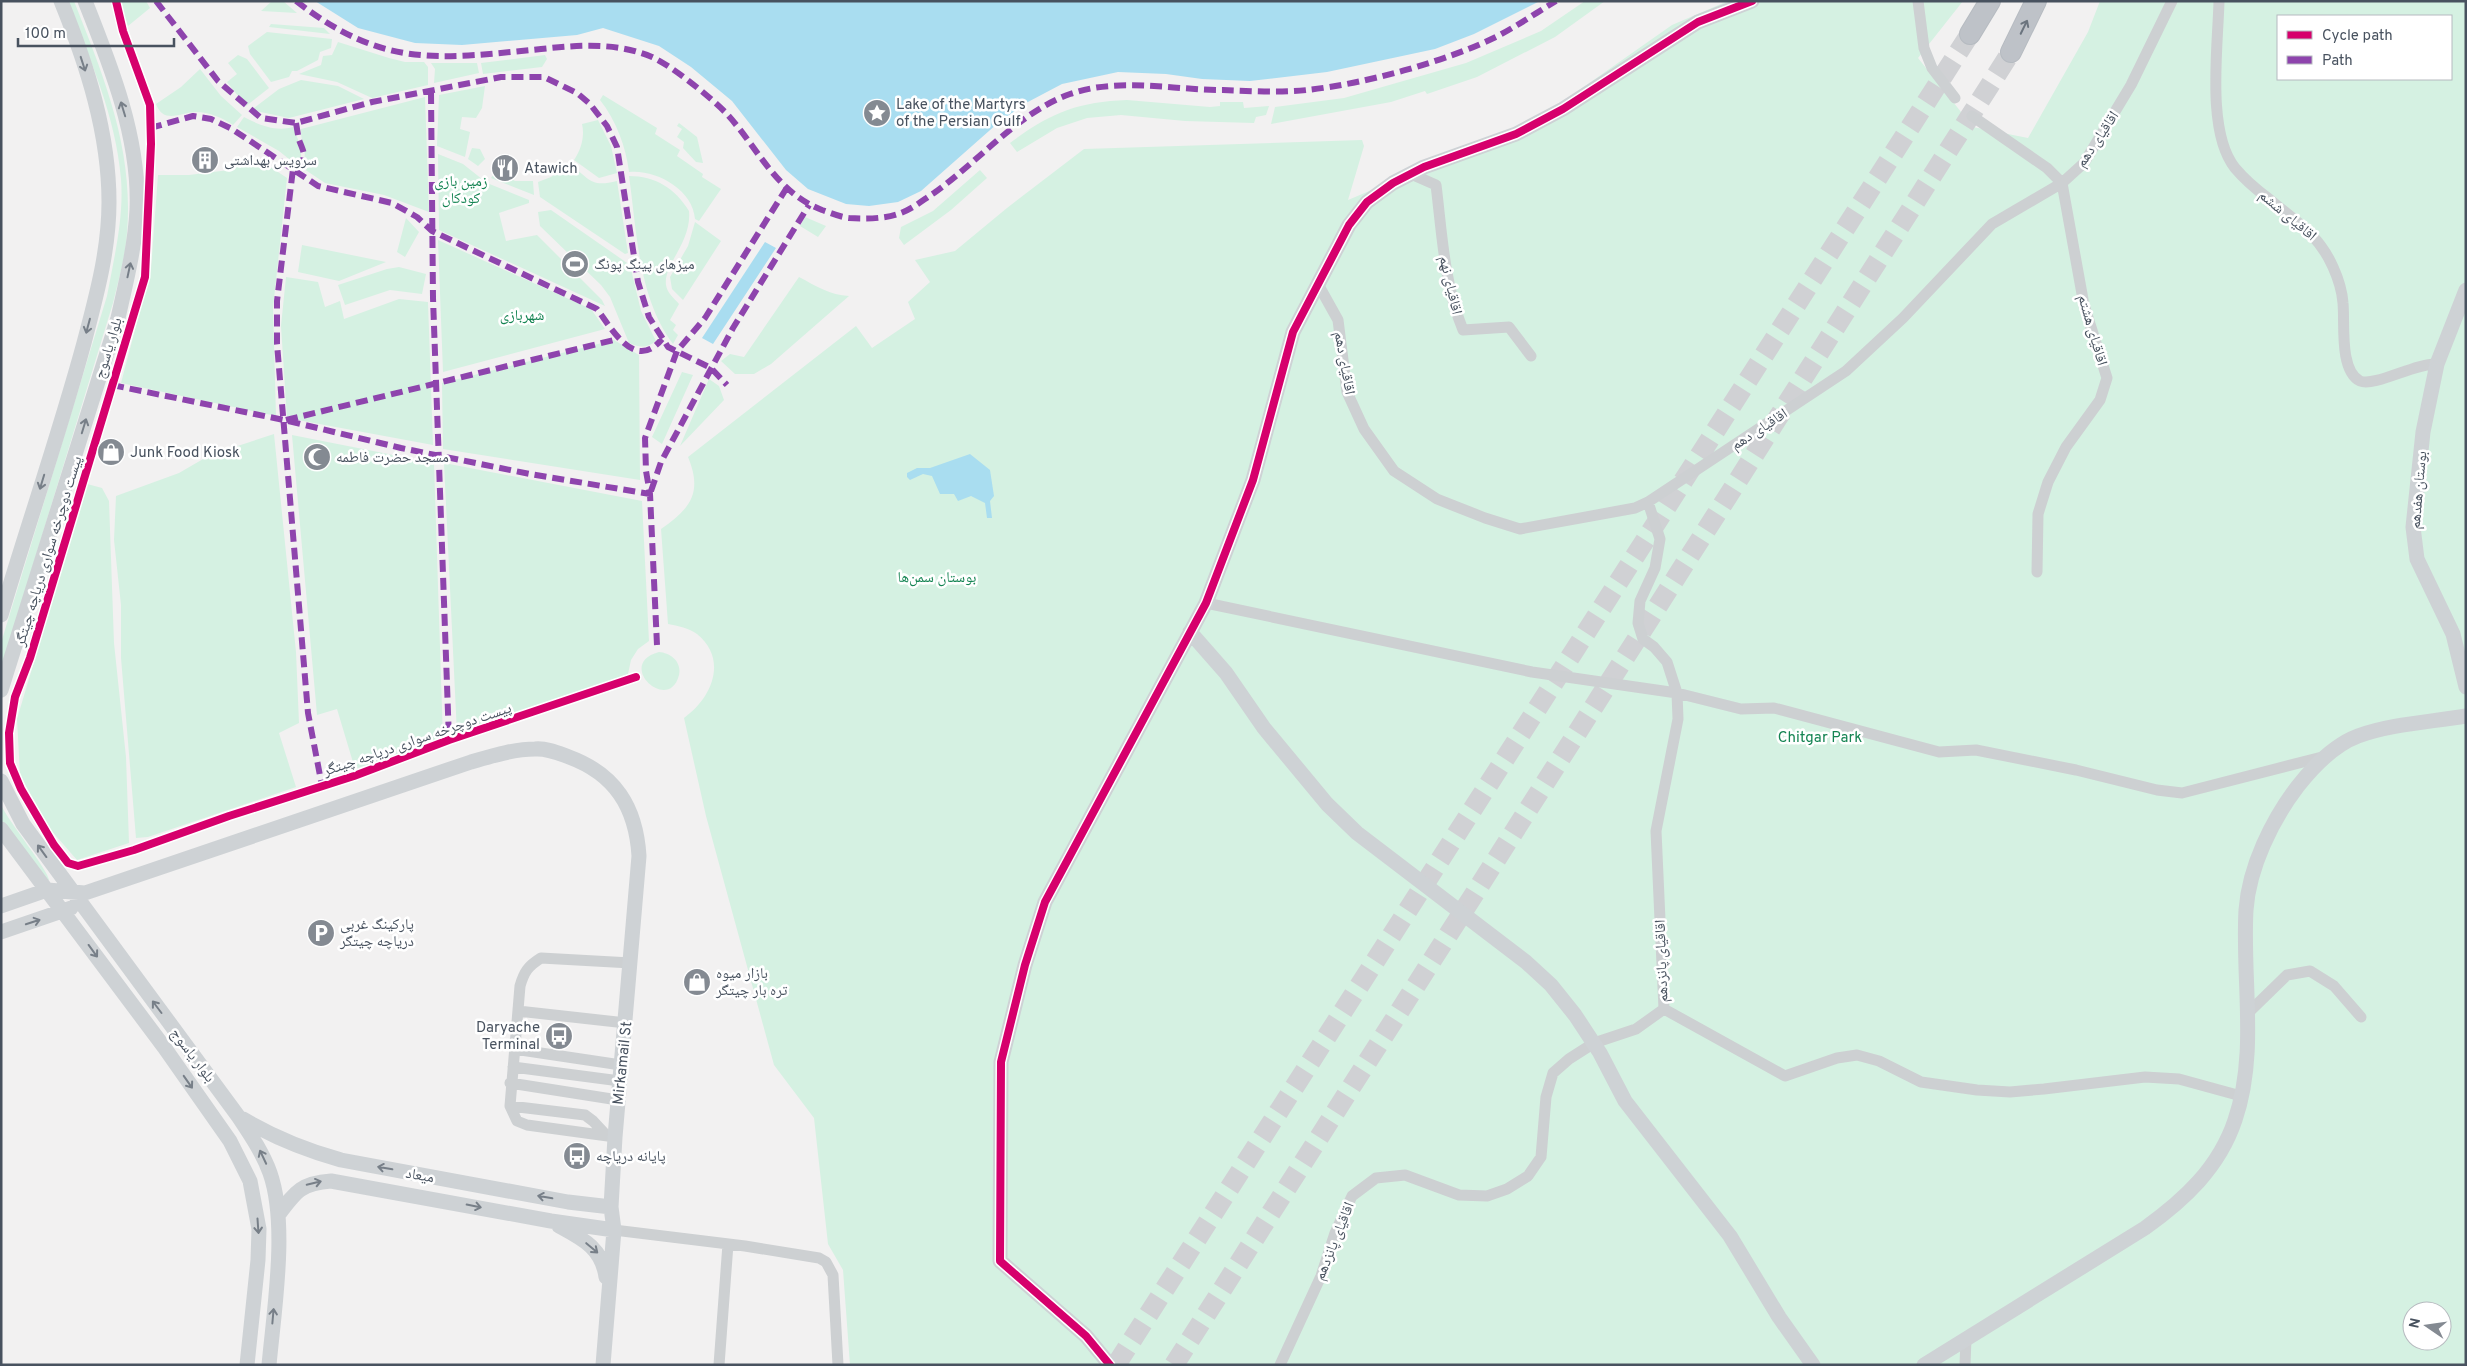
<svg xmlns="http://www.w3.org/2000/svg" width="2467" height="1366" viewBox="0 0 2467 1366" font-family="Overpass,'Noto Naskh Arabic',sans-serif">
<rect width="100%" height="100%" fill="#f2f1f1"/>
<!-- green -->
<path fill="#d5f1e2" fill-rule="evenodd" d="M 67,1 L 74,1 C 107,85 138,159 125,251 C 122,269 117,286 113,303 L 1,670 L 1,643 L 107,296 C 114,258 124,218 121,179 C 116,117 90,59 67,1 Z
M 118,1 L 146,1 L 150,8 L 128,26 Z
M 272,1 L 283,1 L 297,13 L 261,11 Z
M 1585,1 L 1605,1 L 1555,37 L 1477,77 L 1427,94 L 1425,91 L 1391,102 L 1271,124 L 1275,107 L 1344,98 L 1466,63 L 1541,31 Z
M 1728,1 L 1963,1 L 1918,58 L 1973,127 L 2028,138 L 2088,32 L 2100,1 L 2466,1 L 2466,1365 L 850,1365 L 843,1270 L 828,1244 L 814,1118 L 774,1065 L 706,816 L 684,718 C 711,699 729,660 697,634 C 689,628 678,626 668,624 L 661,529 C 690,509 703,493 688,457 L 856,326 L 872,348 L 915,319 L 908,302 L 930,282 L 915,260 L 955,251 L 1007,208 L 1084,149 L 1362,140 L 1364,146 L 1348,200 L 1514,130 L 1558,105 L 1672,25 ZM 2278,16 L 2451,16 L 2451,79 L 2278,79 ZM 2412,1311 L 2442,1311 L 2442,1341 L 2412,1341 Z
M 271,24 L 324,28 L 330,34 L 269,27 Z
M 267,32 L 332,39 L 331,48 L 320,52 L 318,60 L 297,71 L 292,71 L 289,77 L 271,82 L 250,54 L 248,46 Z
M 338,42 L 389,58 L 405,62 L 424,62 L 428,67 L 428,85 L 372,98 L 337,82 L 299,74 L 321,65 L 323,56 L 332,55 Z
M 238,55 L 247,59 L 269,88 L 246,106 L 227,82 L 237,74 L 228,63 Z
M 545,55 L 547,59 L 542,67 L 483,74 L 481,63 Z
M 431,63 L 477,63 L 479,73 L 434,83 L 435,69 Z
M 200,69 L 221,96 L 242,115 L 233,125 C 223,118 209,112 196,112 C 181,112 164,125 156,104 L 181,87 Z
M 301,80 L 338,86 L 364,99 L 289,118 L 256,111 L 254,108 L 279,89 Z
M 485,86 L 482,108 L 476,118 L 462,117 L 460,129 L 470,132 L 465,157 L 437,146 L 439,95 Z
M 603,95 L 657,128 L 655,134 L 680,150 L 677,156 L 703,174 L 702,177 L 721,189 L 699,221 L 695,219 C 693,189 655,169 629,172 C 626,147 616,120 600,100 Z
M 425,97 L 429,212 L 384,195 L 325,183 L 301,167 C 310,151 300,144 301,129 Z
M 1127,100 L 1210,107 L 1220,106 L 1220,102 L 1243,102 L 1244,108 L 1269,106 L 1266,115 L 1256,117 L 1254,123 L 1185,121 L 1121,115 L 1087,118 L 1057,128 L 1017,152 L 1010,143 C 1050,113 1077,102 1127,100 Z
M 244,117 C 259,125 276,132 293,127 L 301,147 L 301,159 L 294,163 L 279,151 L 237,127 Z
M 598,120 L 611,146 L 617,173 L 599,178 L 574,160 C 581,150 585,136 582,124 Z
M 679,123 L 697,137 L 703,163 L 696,162 L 683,148 L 684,142 L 677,137 L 682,129 L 677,126 Z
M 472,148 L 480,149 L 485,159 L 478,166 L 468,159 Z
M 438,154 L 463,164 L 487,183 L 529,200 L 529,203 L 499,213 L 506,241 L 537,235 L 602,300 L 605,306 L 439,230 Z
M 233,163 L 266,164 L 287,178 L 273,308 L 276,416 L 121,383 L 151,269 L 158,175 L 189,175 L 229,170 Z
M 569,164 C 590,178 589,188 617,181 L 628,253 L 625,254 L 540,197 L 538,182 L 551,177 Z
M 980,170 L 987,178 L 951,210 L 904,245 L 899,238 L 901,227 L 933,211 Z
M 496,171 L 515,181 L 533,181 L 534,195 L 491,178 Z
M 629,176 C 655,176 675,188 689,211 C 692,242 663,265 666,285 C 667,293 674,298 679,304 L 670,320 L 676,325 L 673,330 L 678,335 L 673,344 C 638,297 637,232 629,176 Z
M 551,210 L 630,265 L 641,311 L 656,341 C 647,348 640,348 629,343 L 610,297 L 601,285 L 540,226 L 538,212 Z
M 805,217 L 826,226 L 818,237 L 800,226 Z
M 406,218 L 419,232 L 405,257 L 397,252 Z
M 695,222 L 721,241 L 683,300 L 672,289 L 670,277 L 688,246 Z
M 438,240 L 591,309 L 605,329 L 443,372 Z
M 302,245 L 386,262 L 339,281 L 298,272 Z
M 399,267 L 426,274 L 422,294 L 390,290 L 345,305 L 338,285 L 387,269 Z
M 286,277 L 318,282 L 325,307 L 340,301 L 344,319 L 399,299 L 428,302 L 433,445 L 287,418 L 281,326 Z
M 799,277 C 816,286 830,295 849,296 L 771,364 L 754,374 L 735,374 L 721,361 L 730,354 L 744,357 Z
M 614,340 L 639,355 L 640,480 L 443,449 L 442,383 Z
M 682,372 L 693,375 L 662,444 L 652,437 Z
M 709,379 L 719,386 L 724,400 L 680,446 Z
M 274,434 L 296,652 L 299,723 L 279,733 L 296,787 L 148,837 L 136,838 L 121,658 L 121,605 L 114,540 L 116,496 L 179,473 L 210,455 Z
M 292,435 L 434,463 L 443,739 L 355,769 L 337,709 L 317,715 Z
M 444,463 L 642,501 L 649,641 L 638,649 L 631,660 L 628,674 L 619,682 L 457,734 Z
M 87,484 L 102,488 L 109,501 L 114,643 L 126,757 L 129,843 L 77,860 L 50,829 L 20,775 L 17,719 Z
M 659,652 C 671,653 682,662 679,675 C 669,715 614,664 659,652 Z
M 1,805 C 9,822 48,870 49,880 L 46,880 L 6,828 L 1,819 Z"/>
<!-- water -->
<path fill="#a9ddf0" d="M 315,1 L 1540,1 L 1474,34 L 1435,49 L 1327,72 L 1250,81 L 1202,79 L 1166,74 L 1118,72 L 1062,84 L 1026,103 L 998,123 L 921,191 L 898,202 L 869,206 L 846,204 L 808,189 L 786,170 L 732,101 L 691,67 L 659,46 L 603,28 L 577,35 L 462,45 L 415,43 L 358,28 Z
M 765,242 L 776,248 L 713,344 L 702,338 Z
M 970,454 L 990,470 L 994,496 L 990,501 L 992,518 L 987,518 L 985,503 L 971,496 L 958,501 L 954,494 L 940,494 L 932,476 L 923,474 L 910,480 L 907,477 L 907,473 L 917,468 L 930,468 Z"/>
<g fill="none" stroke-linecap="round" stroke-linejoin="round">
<!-- highway-tunnel -->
<path stroke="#d0d1d4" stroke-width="20" stroke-dasharray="20 10" stroke-linecap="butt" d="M 1116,1365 L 1970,34
M 1174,1365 L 2011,52"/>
<!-- highway casing -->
<g stroke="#b6bbc1" stroke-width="22">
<path id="highway" d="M 1970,34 L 1990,1
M 2011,52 L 2036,1"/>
</g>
<!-- street -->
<path stroke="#cdd0d2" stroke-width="11" d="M 1918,1 L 1924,48 L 1932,68 L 1955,98
M 2219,1 C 2218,46 2206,132 2235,168 C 2245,180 2257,190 2269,199 C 2296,222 2318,233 2333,267 C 2338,278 2342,290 2343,303 C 2345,323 2339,370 2360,381 C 2375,387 2415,363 2437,364
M 1972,116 L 2047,168 L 2062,183 L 2084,305 L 2107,378 L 2100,400 L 2066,447 L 2048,482 L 2038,514 L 2037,572
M 1411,174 L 1436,185 C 1442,233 1444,284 1463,330 L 1509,327 L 1531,356
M 1319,286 L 1338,320 L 1347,392 L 1364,429 L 1394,471 L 1437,499 L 1485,518 L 1520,529 L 1635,508 L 1648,502 L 1846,371 L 1903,318 L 1992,224 L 2062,183 L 2084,163 L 2131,85 L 2172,1
M 1206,603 L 1532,672 L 1677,693 L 1741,709 L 1774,708 L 1939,752 L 1976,750 L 2076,770 L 2157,790 L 2182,793 L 2326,756
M 1664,1009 L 1785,1076 L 1837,1058 L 1857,1055 L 1879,1061 L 1921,1082 L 1977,1090 L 2010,1092 L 2044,1089 L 2145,1077 L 2179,1079 L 2241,1096
M 518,1011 L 626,1023
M 2248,1013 L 2287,975 L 2310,971 L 2334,986 L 2361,1017
M 514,1049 L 621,1065
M 513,1067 L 620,1081
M 510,1083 L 618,1100
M 510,1106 L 585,1115 L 593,1121 L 607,1136
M 615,1137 L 527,1125 L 517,1121 L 510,1106 L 520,986 C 524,972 528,966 541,958 L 631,963
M 614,1230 L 745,1246 L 819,1258 L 826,1262 L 833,1275 L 838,1365
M 719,1365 L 728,1244
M 1280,1365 L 1321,1276 L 1335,1233 L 1352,1196 L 1376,1178 L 1405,1175 L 1459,1195 L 1487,1196 L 1507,1189 L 1528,1176 L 1541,1157 L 1546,1097 L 1553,1073 L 1569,1059 L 1594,1043 L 1636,1029 L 1664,1009 L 1656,831 L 1678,719 L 1677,693 L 1667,662 L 1654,647 L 1643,639 L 1638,623 L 1640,601 L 1655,568 L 1660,539 L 1648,502
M 1965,1365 L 1966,1338"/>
<!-- secondary -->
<path stroke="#ced2d5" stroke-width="15" d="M 2466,290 L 2437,364 L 2423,432 L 2413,527 L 2417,559 L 2453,634 L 2466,687
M 1,615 C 28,524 59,435 84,343 C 96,297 109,251 109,202 C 109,133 87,65 61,1
M 1190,632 L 1226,673 L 1264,728 L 1327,804 L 1357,833 L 1526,962 L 1551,985 L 1575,1015 L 1600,1053 L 1625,1101 L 1730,1236 L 1779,1317 L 1813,1365
M 1,690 L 118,318 C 126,282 135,247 137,210 C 140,139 111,66 85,1
M 1,781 L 23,824 L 238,1116 C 250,1134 263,1153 270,1173 C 288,1224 274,1310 269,1365
M 1,829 L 164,1047 L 230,1141 L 250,1181 L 259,1229 L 258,1260 L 247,1365
M 1,906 L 47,890 L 85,893 L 471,762 C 492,756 514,749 535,749 C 547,748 558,753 569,757 C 615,774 636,807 639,856 L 615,1137 L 611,1207 L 614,1230 L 603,1365
M 1,932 L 71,908
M 243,1119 C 275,1138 305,1150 341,1160 L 568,1202 L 611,1207
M 279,1214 C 296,1191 302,1183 331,1181 L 551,1221 L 614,1230
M 559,1226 C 583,1239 602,1248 606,1277
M 1110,1365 L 1086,1336 L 1000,1261 L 1001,1062 L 1025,965 L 1045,902 L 1206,603 L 1253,480 L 1293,332 L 1349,225 L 1367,202 L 1393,183 L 1424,167 L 1516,134 L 1563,109 L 1698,22 L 1752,1
M 1924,1365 L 2145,1228 C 2184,1200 2219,1168 2235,1120 C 2258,1053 2242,980 2246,910 C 2249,867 2272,820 2298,786 C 2313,767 2334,745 2358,736 C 2391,724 2431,722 2466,716"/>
<!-- highway -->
<use href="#highway" stroke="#bec2c8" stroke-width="20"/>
<!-- quiet -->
<path stroke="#8e44ad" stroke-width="6" stroke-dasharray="12 6" stroke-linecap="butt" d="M 156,1 L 218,81 L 261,118 L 296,123 L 372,102 L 501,77 L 544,77 L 577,93 L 590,104 L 607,126 L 617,147 L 638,282 L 649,317 L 668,347 L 711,368 L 727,385
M 296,1 C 384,69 438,59 541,49 C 579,45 616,42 652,57 C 672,66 709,96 725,112 C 758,147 775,192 822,210 C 831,213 840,217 849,218 C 864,219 883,219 898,214 C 911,210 923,200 934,193 C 978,162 1019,112 1070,94 C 1119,77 1172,90 1223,90 C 1250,91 1280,93 1307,90 C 1364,84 1444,62 1496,37 C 1517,26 1536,13 1556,1
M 431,92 L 433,298 L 449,740
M 296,123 C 297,129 298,135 299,140 C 305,155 308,159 293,169 L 277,301 L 277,344 L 308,713 L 322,786
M 150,128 L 193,116 L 211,119 L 232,129 L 318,186 L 392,203 L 417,217 L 432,231 L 597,309 C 612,329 635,372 662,339
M 112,385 L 284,420 L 401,448 L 530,474 L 650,494
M 286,420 L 618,339
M 651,491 L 661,462 L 733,328 L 809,205
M 657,645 L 650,494 L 646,471 L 645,438 L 677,351 L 705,318 L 786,189"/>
<!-- cycleway casing -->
<g stroke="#fff" stroke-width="11">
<path id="cycleway" d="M 116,1 L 123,31 L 150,105 L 151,144 L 145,277 L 30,658 L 15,697 L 9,733 L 10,763 L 21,789 L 54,845 L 68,863 L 78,866 L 134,850 L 229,816 L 354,776 L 449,740 L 636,677
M 1110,1365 L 1086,1336 L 1000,1261 L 1001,1062 L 1025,965 L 1045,902 L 1206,603 L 1253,480 L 1293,332 L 1349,225 L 1367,202 L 1393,183 L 1424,167 L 1516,134 L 1563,109 L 1698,22 L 1752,1"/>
</g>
<!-- cycleway -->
<use href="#cycleway" stroke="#d6006c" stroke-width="8"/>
</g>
<!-- one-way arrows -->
<defs><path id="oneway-shaft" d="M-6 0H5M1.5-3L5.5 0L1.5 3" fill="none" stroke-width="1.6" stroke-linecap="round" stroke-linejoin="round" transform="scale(1.25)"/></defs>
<use stroke="#6b747e" href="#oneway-shaft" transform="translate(2024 27) rotate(-64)"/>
<g stroke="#777f88">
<use href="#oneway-shaft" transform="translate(83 64) rotate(72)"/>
<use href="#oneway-shaft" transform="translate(123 109) rotate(-107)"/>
<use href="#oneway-shaft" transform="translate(129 270) rotate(-78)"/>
<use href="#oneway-shaft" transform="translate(88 326) rotate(105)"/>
<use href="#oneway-shaft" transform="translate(84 426) rotate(-73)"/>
<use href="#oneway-shaft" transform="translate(42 482) rotate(107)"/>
<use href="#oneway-shaft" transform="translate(42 851) rotate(-126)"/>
<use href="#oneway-shaft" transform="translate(33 922) rotate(-18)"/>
<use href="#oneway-shaft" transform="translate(93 951) rotate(54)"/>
<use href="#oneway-shaft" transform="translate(157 1007) rotate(-127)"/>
<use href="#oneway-shaft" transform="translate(188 1082) rotate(55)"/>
<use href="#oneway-shaft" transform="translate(263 1157) rotate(-115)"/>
<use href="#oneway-shaft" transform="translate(385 1168) rotate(-170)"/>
<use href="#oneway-shaft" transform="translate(314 1183) rotate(-13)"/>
<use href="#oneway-shaft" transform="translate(545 1197) rotate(-170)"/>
<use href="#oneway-shaft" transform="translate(474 1206) rotate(11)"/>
<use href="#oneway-shaft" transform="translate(258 1226) rotate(86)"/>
<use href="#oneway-shaft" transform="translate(592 1248) rotate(40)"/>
<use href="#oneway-shaft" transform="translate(273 1316) rotate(-85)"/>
</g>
<!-- icons -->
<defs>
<g id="sight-disc" transform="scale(1.4375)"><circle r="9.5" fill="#848a92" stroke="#fff"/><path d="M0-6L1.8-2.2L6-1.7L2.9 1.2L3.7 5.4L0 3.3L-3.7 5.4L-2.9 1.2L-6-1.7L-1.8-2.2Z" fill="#fff"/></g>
<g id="building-disc" transform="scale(1.4375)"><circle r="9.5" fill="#848a92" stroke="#fff"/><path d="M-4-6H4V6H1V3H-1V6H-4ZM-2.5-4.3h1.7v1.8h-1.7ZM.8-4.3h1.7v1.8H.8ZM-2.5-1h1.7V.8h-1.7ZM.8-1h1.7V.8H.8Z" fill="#fff"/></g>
<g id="restaurant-disc" transform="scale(1.4375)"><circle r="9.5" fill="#848a92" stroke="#fff"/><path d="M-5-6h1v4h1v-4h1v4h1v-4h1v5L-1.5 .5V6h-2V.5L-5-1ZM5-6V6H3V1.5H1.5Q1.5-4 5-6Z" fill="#fff"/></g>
<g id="stadium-disc" transform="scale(1.4375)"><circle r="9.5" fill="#848a92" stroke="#fff"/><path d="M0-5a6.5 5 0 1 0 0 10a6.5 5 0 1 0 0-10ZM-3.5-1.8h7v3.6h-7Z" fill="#fff"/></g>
<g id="shop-disc" transform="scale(1.4375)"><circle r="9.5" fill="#848a92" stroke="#fff"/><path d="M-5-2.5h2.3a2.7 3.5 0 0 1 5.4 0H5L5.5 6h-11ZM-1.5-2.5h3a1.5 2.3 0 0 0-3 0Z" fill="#fff"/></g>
<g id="mosque-disc" transform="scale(1.4375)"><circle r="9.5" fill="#848a92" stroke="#fff"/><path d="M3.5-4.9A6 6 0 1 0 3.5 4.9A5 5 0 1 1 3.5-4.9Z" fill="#fff"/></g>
<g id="parking-disc" transform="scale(1.4375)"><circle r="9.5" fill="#848a92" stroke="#fff"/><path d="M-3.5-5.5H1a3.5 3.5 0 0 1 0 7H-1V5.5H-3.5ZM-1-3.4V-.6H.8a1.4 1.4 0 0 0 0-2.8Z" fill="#fff"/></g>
<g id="bus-disc" transform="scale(1.4375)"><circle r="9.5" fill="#848a92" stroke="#fff"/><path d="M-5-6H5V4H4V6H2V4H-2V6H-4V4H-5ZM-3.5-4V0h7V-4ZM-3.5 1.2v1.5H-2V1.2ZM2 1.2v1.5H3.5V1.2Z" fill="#fff"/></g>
</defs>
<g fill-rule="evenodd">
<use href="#sight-disc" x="877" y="113"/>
<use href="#building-disc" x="205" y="160"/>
<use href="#restaurant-disc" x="505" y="168"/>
<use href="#stadium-disc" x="575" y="264"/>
<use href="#shop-disc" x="111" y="452"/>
<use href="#mosque-disc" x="317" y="457"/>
<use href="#parking-disc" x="321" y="933"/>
<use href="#shop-disc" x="697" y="982"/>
<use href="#bus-disc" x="559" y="1036"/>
<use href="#bus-disc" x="577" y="1156"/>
</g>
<g text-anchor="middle" stroke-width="5" stroke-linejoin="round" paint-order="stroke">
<!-- poi labels -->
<g font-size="15" fill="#48525f" stroke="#fff" text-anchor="start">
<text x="896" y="109">Lake of the Martyrs<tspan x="896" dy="17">of the Persian Gulf</tspan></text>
<text x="224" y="165">سرویس بهداشتی</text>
<text x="524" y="173">Atawich</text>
<text x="594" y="269">میزهای پینگ پونگ</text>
<text x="130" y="457">Junk Food Kiosk</text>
<text x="336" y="462">مسجد حضرت فاطمه</text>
<text x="340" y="929">پارکینگ غربی<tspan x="340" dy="17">دریاچه چیتگر</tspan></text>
<text x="716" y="978">بازار میوه<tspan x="716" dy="17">تره بار چیتگر</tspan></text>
<text x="540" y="1032" text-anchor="end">Daryache<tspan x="540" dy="17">Terminal</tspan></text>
<text x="596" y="1161">پایانه دریاچه</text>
</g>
<!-- street labels -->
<g font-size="15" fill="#48525f" stroke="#fff">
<text transform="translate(2097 139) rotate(-56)" y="5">اقاقیای دهم</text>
<text transform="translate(2288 215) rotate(40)" y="5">اقاقیای ششم</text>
<text transform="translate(1451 285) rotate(77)" y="5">اقاقیای نهم</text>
<text transform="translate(2093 330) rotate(74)" y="5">اقاقیای هشتم</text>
<text transform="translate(108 348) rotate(-73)" y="5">بلوار یاسوج</text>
<text transform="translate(1345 363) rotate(80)" y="5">اقاقیای دهم</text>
<text transform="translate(1759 429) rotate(-33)" y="5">اقاقیای دهم</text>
<text transform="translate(2418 490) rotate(-85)" y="5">بوستان هفدهم</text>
<text transform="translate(48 551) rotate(-73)" y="5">پیست دوچرخه سواری دریاچه چیتگر</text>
<text transform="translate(417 739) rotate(-19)" y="5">پیست دوچرخه سواری دریاچه چیتگر</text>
<text transform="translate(1661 961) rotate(-92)" y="5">اقاقیای پانزدهم</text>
<text transform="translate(193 1055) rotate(53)" y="5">بلوار یاسوج</text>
<text transform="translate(622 1063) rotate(-84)" y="5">Mirkamail St</text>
<text transform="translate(420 1175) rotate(10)" y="5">میعاد</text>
<text transform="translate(1334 1241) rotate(-68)" y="5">اقاقیای پانزدهم</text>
</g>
<!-- park labels -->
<g font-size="15" fill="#148452" stroke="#fff">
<text x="461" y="186">زمین بازی<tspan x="461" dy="17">کودکان</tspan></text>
<text x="522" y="320">شهربازی</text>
<text x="937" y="582">بوستان سمن‌ها</text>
<text x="1820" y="742">Chitgar Park</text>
</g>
</g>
<!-- border -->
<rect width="2467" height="1366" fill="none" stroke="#48525f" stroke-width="5"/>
<!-- legend -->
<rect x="2277" y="15" width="175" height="65" fill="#ffffff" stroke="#b6babf"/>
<rect x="2287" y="31" width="25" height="8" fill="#d6006c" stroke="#b6babf"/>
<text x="2322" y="40" font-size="15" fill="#48525f">Cycle path</text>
<rect x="2287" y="56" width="25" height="8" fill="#8e44ad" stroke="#b6babf"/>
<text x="2322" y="65" font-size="15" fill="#48525f">Path</text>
<!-- north arrow -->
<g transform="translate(2427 1326) rotate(283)"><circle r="24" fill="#ffffff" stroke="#b6babf"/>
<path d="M0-4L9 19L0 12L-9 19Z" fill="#848a92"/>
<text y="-8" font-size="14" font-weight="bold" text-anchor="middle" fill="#48525f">N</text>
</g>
<!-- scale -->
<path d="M18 38v8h156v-8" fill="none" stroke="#48525f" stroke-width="2.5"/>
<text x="25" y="38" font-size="15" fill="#48525f" stroke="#ffffff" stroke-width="4" paint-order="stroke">100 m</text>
</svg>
